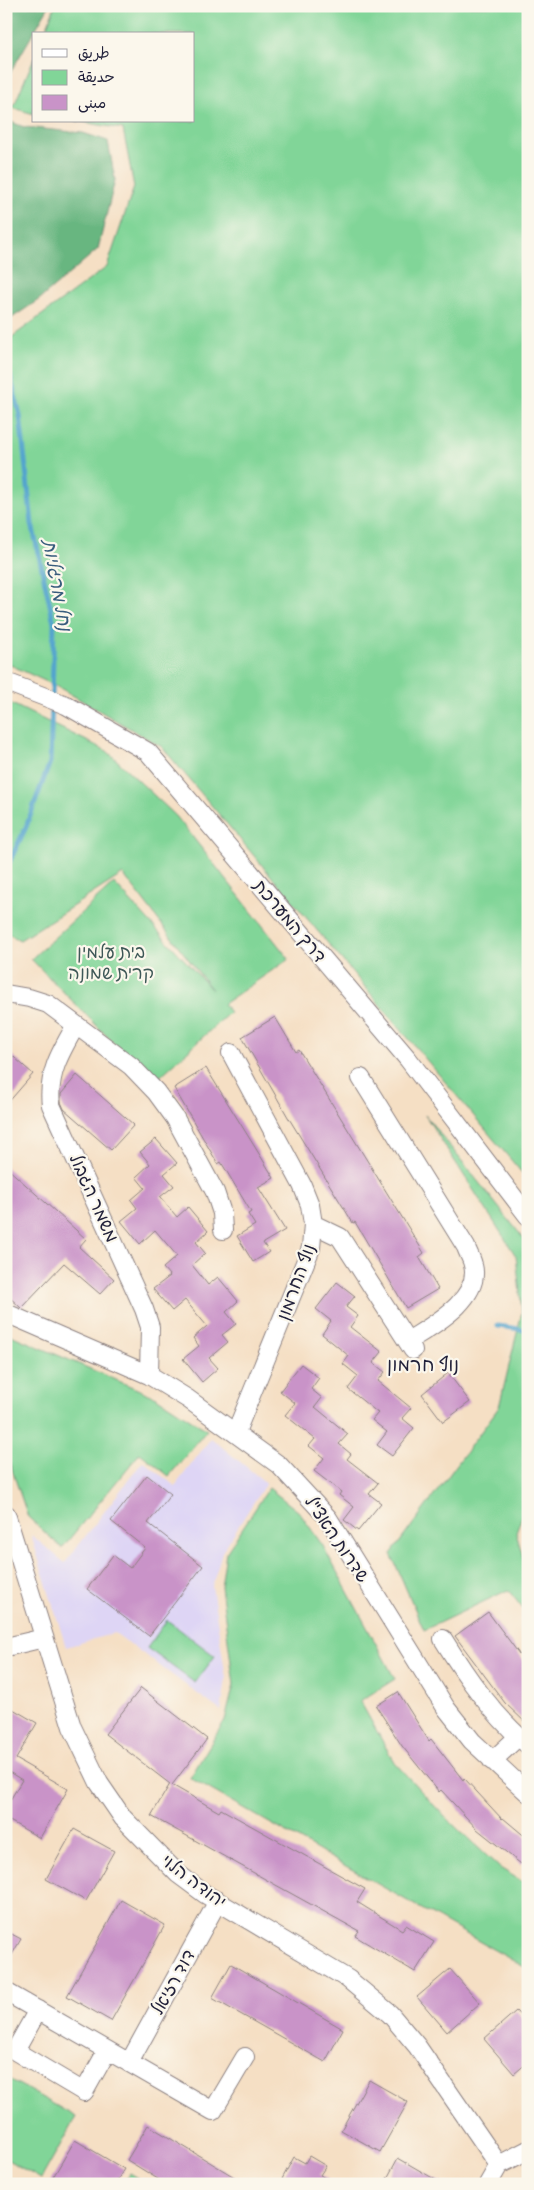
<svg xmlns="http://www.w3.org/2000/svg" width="534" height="2190" viewBox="0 0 534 2190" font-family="Itim,'Playpen Sans Arabic','Playpen Sans Hebrew',sans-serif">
<rect width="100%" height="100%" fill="#fbf7ec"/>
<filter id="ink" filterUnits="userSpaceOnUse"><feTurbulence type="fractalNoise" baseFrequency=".02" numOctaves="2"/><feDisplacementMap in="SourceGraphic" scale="10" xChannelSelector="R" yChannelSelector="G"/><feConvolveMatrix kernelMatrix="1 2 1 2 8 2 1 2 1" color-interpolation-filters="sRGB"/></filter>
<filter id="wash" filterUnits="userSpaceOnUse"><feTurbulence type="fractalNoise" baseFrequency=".0096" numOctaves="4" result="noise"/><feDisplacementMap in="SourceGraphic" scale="20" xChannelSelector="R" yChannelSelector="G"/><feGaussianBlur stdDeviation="1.12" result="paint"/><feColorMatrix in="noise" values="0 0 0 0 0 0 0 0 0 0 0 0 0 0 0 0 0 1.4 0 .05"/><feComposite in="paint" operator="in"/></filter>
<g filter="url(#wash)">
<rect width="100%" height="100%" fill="#f5dfc4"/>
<!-- built -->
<path fill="#ded5f5" d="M 211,1438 L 266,1483 L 222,1552 L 212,1586 L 226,1679 L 221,1711 L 115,1633 L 66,1647 L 31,1535 L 65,1563 L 143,1461 L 175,1486 Z"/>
<!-- green -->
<path fill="#81d598" stroke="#527c6a" d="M 55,6 L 528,6 L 528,1180 L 162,747 L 60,688 L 6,663 L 6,353 L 12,337 L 107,267 L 134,187 L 123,129 L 76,121 L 194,121 L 194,34 L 44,34 Z
M 34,58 L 34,114 L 13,108 Z
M 6,701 L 107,751 L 176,816 L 289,959 L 223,1004 L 230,1012 L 153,1083 L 31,959 L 114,883 L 212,990 L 123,874 L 20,940 L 6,933 Z
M 425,1115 L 528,1244 L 528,1498 L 516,1533 L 528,1574 L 528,1615 L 508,1590 L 424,1630 L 391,1554 L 499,1407 L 522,1312 L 516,1256 Z
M 6,1333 L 156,1397 L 207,1430 L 169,1476 L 140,1453 L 62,1548 L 28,1517 L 6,1452 Z
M 269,1488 L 299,1512 L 323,1546 L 395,1679 L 360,1701 L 394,1762 L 445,1817 L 500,1868 L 528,1885 L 528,1969 L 190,1778 L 225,1720 L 234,1685 L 221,1587 L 226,1553 Z
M 167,1620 L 215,1656 L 195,1683 L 147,1648 Z
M 6,2077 L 76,2117 L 41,2179 L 6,2159 Z
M 129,2173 L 147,2184 L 123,2184 Z"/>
<!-- forest -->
<path fill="#68b680" stroke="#456c5e" d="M 6,6 L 49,6 L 6,80 Z
M 6,120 L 24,127 L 83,133 L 108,141 L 115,180 L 98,249 L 40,299 L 6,322 Z"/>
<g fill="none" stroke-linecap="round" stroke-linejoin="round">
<!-- stream -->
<path stroke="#52a4cd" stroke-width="5" d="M 6,360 L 20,415 L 32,524 L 54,623 L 52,695
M 6,869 L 26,827 L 50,762 L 52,704
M 498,1326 L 520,1329 L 528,1332"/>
</g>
<g id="blocks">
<!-- building -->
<path fill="#c993c8" d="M 275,1017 L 296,1052 L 299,1050 L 424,1253 L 419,1257 L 438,1289 L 406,1308 L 355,1222 L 353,1223 L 288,1117 L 242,1037 Z
M 6,1050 L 33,1074 L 6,1105 Z
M 206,1068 L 274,1178 L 258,1187 L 285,1230 L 263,1243 L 269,1252 L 253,1262 L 237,1236 L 255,1225 L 248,1214 L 251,1212 L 221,1162 L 218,1164 L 174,1088 Z
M 77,1075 L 134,1125 L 111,1150 L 64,1109 L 61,1102 L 61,1094 Z
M 156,1139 L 177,1163 L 164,1174 L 174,1186 L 160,1197 L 177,1217 L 188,1207 L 208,1231 L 196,1242 L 205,1253 L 192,1265 L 208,1285 L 218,1277 L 238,1301 L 226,1312 L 236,1324 L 222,1335 L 228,1342 L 209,1358 L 218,1368 L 202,1382 L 183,1359 L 199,1346 L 193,1338 L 207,1326 L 185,1300 L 172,1311 L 153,1289 L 170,1276 L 163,1268 L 177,1256 L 155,1230 L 140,1244 L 121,1221 L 137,1208 L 131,1200 L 145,1188 L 136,1177 L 150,1164 L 140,1152 Z
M 6,1167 L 86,1239 L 79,1247 L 114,1279 L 100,1294 L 64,1263 L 21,1308 L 6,1294 Z
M 337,1282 L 355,1296 L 346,1307 L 358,1316 L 350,1327 L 382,1352 L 373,1363 L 385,1372 L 378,1381 L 411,1408 L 402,1418 L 414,1428 L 392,1456 L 377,1445 L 387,1432 L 372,1420 L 378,1413 L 348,1389 L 358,1376 L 343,1364 L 349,1356 L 322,1334 L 331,1321 L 316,1309 Z
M 301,1364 L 319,1378 L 311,1389 L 322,1398 L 315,1407 L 348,1434 L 339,1444 L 351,1454 L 347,1459 L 378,1483 L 369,1494 L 381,1503 L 358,1531 L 344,1520 L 354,1507 L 339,1495 L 341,1492 L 314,1471 L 324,1458 L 309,1446 L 315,1439 L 285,1415 L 295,1403 L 280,1391 Z
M 448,1373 L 470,1402 L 443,1422 L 422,1394 Z
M 147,1475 L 171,1494 L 148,1523 L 203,1566 L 149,1636 L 87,1589 L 113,1555 L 130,1568 L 145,1548 L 111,1521 Z
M 488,1612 L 528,1666 L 528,1725 L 505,1703 L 455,1636 Z
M 141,1688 L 207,1739 L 172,1785 L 219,1812 L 221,1809 L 365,1889 L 357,1902 L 402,1930 L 406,1925 L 434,1942 L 415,1972 L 355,1936 L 359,1931 L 151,1816 L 170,1784 L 105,1734 Z
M 398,1692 L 429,1741 L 431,1739 L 463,1780 L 464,1778 L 502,1819 L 503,1818 L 528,1839 L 528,1856 L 521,1864 L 477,1829 L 441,1790 L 439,1792 L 402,1746 L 376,1706 Z
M 6,1705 L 37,1723 L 16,1759 L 68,1789 L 40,1838 L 6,1819 L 6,1807 L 22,1780 L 9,1772 L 6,1777 Z
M 74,1829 L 114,1851 L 86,1901 L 46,1879 Z
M 121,1900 L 165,1925 L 111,2021 L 67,1996 Z
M 6,1931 L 21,1939 L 6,1965 Z
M 231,1964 L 343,2029 L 325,2062 L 212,1998 Z
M 450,1969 L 480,2003 L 447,2032 L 417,1997 Z
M 516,2011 L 528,2024 L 528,2062 L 514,2074 L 484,2039 Z
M 369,2080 L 408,2102 L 380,2152 L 341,2130 Z
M 148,2125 L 246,2184 L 166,2184 L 127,2160 Z
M 75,2140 L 124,2169 L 115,2184 L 49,2184 Z
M 309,2156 L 326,2166 L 320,2175 L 335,2184 L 291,2184 L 282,2179 L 294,2157 L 305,2163 Z
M 398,2158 L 443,2184 L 384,2184 Z"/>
</g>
</g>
<g filter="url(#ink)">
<use href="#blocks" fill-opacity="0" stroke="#8c8080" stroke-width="1"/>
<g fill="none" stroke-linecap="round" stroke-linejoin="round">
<!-- minor casing -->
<g stroke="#8c8080" stroke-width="20">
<path id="minor" d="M 6,682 L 66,705 L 148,752 L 408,1059 L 528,1216
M 6,994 L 29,998 L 48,1004 L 131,1066 L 156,1092 L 175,1118 L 215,1192 L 222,1213 L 223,1230
M 76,1025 C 61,1051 47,1074 51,1105 L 144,1309 L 150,1327 L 149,1375
M 231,1053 L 302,1185 L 310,1205 L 313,1224 L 311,1248 L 236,1432
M 361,1078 L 466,1247 C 468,1253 472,1259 473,1265 C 482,1299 431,1326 408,1341
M 313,1224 L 340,1237 L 413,1350
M 6,1313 L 149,1375 L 188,1399 L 279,1465 L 328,1518 L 446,1708 L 472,1741 L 528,1793
M 6,1514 L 72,1727 L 99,1783 L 123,1818 L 178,1874 L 205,1894 L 348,1979 L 390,2014 L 417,2046 L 499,2165
M 443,1639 C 467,1678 493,1715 528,1745
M 6,1647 L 44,1638
M 492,1761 L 518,1737
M 6,1992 L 213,2111 L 245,2057
M 38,2010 L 15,2051 L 84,2092 L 107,2051
M 129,2063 L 218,1901
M 488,2184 L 499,2165 L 528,2150"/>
</g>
<!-- minor -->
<use href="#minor" stroke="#fff" stroke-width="18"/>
</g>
</g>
<g text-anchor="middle" stroke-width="4.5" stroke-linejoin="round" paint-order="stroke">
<!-- street labels -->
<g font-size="18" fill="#22223b" stroke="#fbf7ec">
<text transform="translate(290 921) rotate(50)" y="6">דרך המערכת</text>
<text transform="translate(94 1198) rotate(66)" y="6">משמר הגבול</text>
<text transform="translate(296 1282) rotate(-70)" y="6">נוף החרמון</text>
<text transform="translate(337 1539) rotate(56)" y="6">שדרות האצ"ל</text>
<text transform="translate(194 1881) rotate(37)" y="6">יהודה הלוי</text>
<text transform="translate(173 1982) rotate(-61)" y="6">דוד רזיאל</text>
</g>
<!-- park labels -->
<g font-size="18" fill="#3e5857" stroke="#fbf7ec">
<text x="111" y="958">בית עלמין<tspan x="111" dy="21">קרית שמונה</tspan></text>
</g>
<!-- water labels -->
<g font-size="19" font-style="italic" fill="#385c7d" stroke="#fbf7ec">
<text transform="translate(58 585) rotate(80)" y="7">נחל מרגליות</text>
</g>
<!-- neighbourhood labels -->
<g font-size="19" fill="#22223b" stroke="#fbf7ec">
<text x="423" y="1371">נוף חרמון</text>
</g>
</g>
<!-- margin -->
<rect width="534" height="2190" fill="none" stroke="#fbf7ec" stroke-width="25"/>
<!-- legend -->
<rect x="32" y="32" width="162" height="90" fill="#fbf7ec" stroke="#a4a2a5"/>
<rect x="42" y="49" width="25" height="8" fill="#ffffff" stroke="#a4a2a5"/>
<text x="78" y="58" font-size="15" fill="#22223b">طريق</text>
<rect x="42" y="70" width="25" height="15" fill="#81d598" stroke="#a4a2a5"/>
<text x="78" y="82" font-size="15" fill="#22223b">حديقة</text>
<rect x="42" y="95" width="25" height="15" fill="#c993c8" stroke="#a4a2a5"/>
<text x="78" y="108" font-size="15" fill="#22223b">مبنى</text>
</svg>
